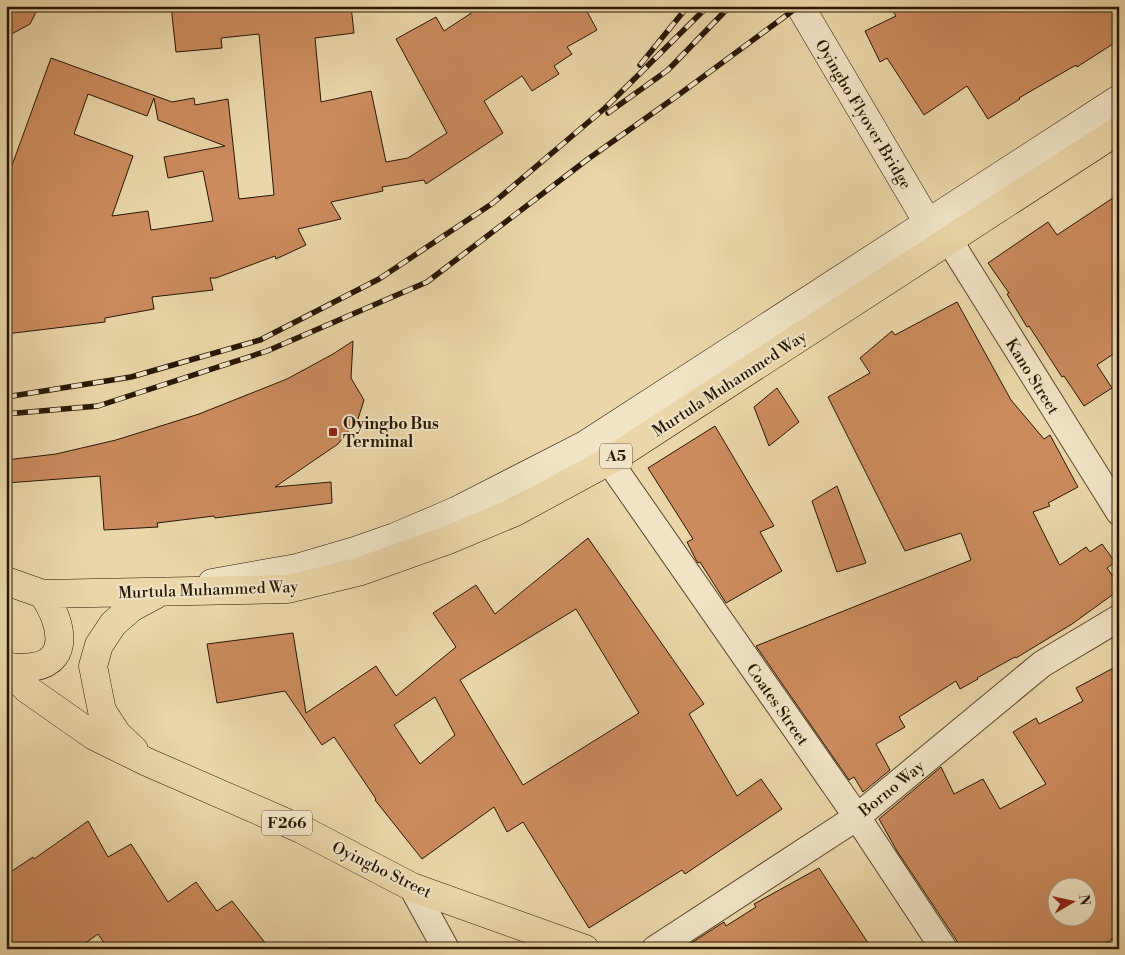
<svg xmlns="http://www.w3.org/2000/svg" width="1125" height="955" viewBox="0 0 1125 955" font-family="'Libre Bodoni',serif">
<rect width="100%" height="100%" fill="#ead6a8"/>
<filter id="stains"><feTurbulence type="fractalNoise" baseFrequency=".004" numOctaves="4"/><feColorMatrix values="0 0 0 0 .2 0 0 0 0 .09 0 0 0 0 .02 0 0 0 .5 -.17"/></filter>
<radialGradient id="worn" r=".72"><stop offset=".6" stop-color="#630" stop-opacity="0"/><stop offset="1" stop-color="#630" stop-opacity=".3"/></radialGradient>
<!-- building -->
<path fill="#cb8b5e" stroke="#291603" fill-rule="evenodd" d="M 6,6 L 39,6 L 30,24 L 6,37 Z
M 171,6 L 351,6 L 354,33 L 315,38 L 321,102 L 371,91 L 386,162 L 408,158 L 447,133 L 396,39 L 436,17 L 444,31 L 482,6 L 584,6 L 597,30 L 567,47 L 572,54 L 554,66 L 559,74 L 532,91 L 522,76 L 484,101 L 503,133 L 426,184 L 424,180 L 382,187 L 383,191 L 331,202 L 341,219 L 298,229 L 306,245 L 276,259 L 275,256 L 216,278 L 210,278 L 213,290 L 152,297 L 154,309 L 105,318 L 105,322 L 6,334 L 6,182 L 51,58 L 172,102 L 194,98 L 195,105 L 228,99 L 239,199 L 274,195 L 259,34 L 221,38 L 222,48 L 176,52 ZM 88,94 L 147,116 L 154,98 L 158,120 L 225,146 L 164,157 L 168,178 L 203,171 L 213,221 L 151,230 L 148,211 L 112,216 L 133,156 L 74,134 Z
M 889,6 L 1119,6 L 1119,40 L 1077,67 L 1076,65 L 1019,98 L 1020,99 L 988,119 L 967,86 L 924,115 L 887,58 L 880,62 L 865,31 L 896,16 Z
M 1119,194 L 1119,350 L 1097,365 L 1112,388 L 1084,406 L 1064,376 L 1062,377 L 1029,326 L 1027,327 L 1007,294 L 1009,293 L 988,263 L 1048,222 L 1057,235 Z
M 957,302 L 1011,400 L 1044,439 L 1050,435 L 1078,487 L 1048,503 L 1050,506 L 1033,512 L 1059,564 L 1060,565 L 1086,547 L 1090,552 L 1102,544 L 1115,562 L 1107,568 L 1119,585 L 1119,590 L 1072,624 L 1016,658 L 1015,657 L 977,678 L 978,679 L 960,689 L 956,681 L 899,717 L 905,727 L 876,744 L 890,770 L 863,792 L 854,777 L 849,780 L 756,646 L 971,560 L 961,533 L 905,551 L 828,397 L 870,373 L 860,358 L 892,331 L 895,335 Z
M 353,341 L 351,378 L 364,400 L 358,419 L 338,444 L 275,487 L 331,482 L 332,503 L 215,518 L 214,516 L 157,523 L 158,527 L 104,530 L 100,476 L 6,483 L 6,460 L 56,454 L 116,440 L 199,414 L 287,379 L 333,354 Z
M 777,388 L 799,422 L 769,446 L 754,407 Z
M 715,426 L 774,526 L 760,532 L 782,571 L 726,603 L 700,562 L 698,563 L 696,560 L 687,542 L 693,539 L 648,468 Z
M 837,486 L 866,563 L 837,572 L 812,501 Z
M 588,538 L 704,704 L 689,714 L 737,796 L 761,779 L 782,809 L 685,874 L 682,870 L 589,928 L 523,822 L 507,832 L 494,807 L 422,859 L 375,800 L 376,799 L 334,737 L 322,745 L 285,691 L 217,703 L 207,644 L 293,633 L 306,713 L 376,666 L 396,696 L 456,647 L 433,613 L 476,585 L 495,614 ZM 576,609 L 639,713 L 523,785 L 460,680 ZM 435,697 L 455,735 L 420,764 L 394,725 Z
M 1119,665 L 1119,934 L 1098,949 L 959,949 L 957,941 L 897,851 L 879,819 L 941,767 L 954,794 L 983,779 L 1000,809 L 1046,784 L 1013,732 L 1036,718 L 1039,724 L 1083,701 L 1076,688 ZM 1058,888 L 1088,888 L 1088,918 L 1058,918 Z
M 88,821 L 108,857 L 131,844 L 168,902 L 196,882 L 217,911 L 232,901 L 270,949 L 108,949 L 98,934 L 77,949 L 6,949 L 6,875 L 33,857 L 34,859 Z
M 819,868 L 872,949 L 696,949 L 691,943 L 724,922 L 726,926 L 756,907 L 754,904 Z"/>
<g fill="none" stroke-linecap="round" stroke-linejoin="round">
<!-- street casing -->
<g stroke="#59462c" stroke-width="28">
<path id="street" d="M 949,240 L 1119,512
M 609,461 L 857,817 L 944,949
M 412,887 L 446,949
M 655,949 L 857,817 L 1042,664 L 1119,618"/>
</g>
<!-- secondary casing -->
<g stroke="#291603" stroke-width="29">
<path id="secondary" d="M 800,6 L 928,223
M 212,583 L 297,568 L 355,551 L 395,537 L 456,511 L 585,445 L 1119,99"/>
</g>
<!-- highway casing -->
<g stroke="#291603" stroke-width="29">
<path id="highway" d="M 6,581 L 43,594 L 288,589 L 358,572 L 448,540 L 515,512 L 609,461 L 1119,130
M 6,666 C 16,669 23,668 33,667 C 74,660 59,618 43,594
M 6,668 L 27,689 L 94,736 L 147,762 L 303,830 L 412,887 L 585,949
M 134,750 L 117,734 L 102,711 L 93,666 L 99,645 L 113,624 L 131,608 L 159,593"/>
</g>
<!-- street -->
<use href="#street" stroke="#f1e4c6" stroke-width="26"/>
<!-- secondary -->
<use href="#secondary" stroke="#f1e4c6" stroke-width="28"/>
<!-- highway -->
<use href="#highway" stroke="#ead6a8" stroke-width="28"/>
<!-- rail casing -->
<g stroke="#291603" stroke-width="5.5">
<path id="rail" d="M 640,65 L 688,6
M 608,113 L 668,70 L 730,6
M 6,397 L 131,377 L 260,340 L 379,279 L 493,203 L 605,108 L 708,6
M 6,414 L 98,406 L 267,351 L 427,282 L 588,159 L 677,96 L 799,6"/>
</g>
<!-- rail -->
<use href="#rail" stroke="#f1e4c6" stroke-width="4" stroke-dasharray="11" stroke-linecap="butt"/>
</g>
<!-- markers -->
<rect fill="#8f2418" stroke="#f1e4c6" stroke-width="2" x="328" y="427" width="10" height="10" rx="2.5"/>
<g text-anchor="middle" stroke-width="4" stroke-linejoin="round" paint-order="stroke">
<!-- shield labels -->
<g fill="#f1e4c6" stroke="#65543e" stroke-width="1">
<rect x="600" y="443.5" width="32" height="25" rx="4"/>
<rect x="262" y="810.5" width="50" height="25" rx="4"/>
</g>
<g font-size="15" font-weight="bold" fill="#291603">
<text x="616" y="461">A5</text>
<text x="287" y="828">F266</text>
</g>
<!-- street labels -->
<g font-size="16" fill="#291603" stroke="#f1e4c6">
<text transform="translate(864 114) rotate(59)" y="6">Oyingbo Flyover Bridge</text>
<text transform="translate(1033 376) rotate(58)" y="6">Kano Street</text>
<text transform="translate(729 383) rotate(-33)" y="6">Murtula Muhammed Way</text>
<text transform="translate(208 589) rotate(-2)" y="6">Murtula Muhammed Way</text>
<text transform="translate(778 704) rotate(55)" y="6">Coates Street</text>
<text transform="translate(891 788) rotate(-39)" y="6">Borno Way</text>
<text transform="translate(382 869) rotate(26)" y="6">Oyingbo Street</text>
</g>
<!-- poi labels -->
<g font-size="16" font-weight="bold" fill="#291603" stroke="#f1e4c6" text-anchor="start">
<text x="343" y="429">Oyingbo Bus<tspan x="343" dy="18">Terminal</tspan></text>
</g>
</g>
<!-- margin -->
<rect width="1125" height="955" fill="none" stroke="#ead6a8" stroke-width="25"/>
<rect x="8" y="8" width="1110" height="940" fill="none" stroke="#291603" stroke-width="2.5"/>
<rect x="12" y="12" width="1100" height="930" fill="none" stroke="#291603"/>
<!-- north arrow -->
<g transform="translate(1072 902) rotate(81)"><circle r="24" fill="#f1e4c6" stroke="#a19278"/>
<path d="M0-4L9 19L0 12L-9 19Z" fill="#8f2418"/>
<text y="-8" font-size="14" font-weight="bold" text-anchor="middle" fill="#291603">N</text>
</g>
<rect width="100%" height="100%" filter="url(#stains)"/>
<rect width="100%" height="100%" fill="url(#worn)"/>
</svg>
